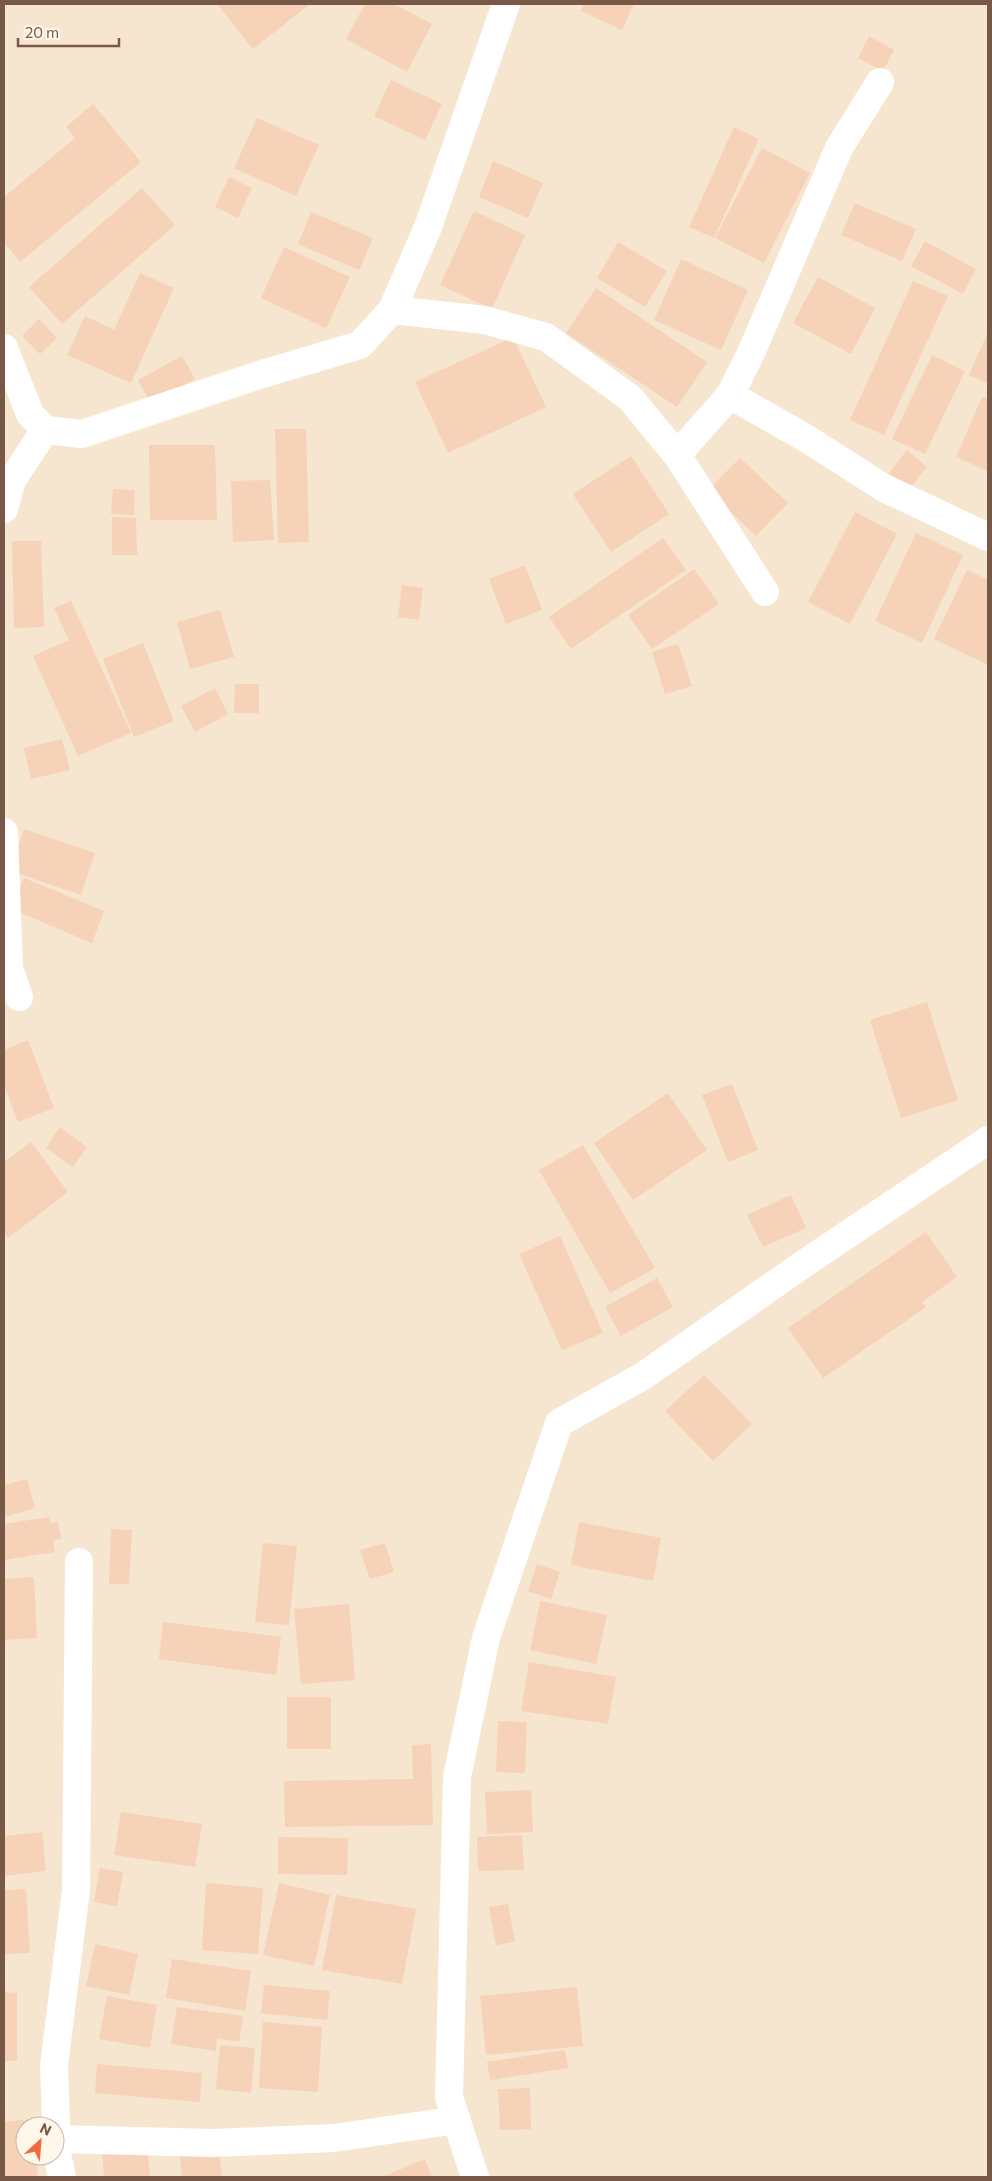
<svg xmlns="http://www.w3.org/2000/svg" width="992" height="2181" viewBox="0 0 992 2181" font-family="Commissioner,sans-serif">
<rect width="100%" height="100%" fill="#fef4e3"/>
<!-- residential -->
<path fill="#f6e6d0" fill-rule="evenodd" d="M 4,4 L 988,4 L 988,2177 L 4,2177 ZM 25,2126 L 55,2126 L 55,2156 L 25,2156 Z"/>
<!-- building -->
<path fill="#f5d2b8" d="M 220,4 L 310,4 L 253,49 L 218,5 Z
M 365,4 L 394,4 L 432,24 L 407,72 L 346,39 Z
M 584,4 L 634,4 L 622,30 L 581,11 Z
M 869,36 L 894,50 L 883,71 L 858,58 Z
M 391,80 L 442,104 L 425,140 L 374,116 Z
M 93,104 L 141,162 L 20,262 L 4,242 L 4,197 L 75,138 L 66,127 Z
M 257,118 L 319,145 L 296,196 L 234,168 Z
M 734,127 L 759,139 L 714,238 L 689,227 Z
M 762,148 L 810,173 L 764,263 L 715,238 Z
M 493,161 L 543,183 L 528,218 L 479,197 Z
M 229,177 L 252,188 L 238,218 L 215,207 Z
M 142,188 L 175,225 L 62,324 L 29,287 Z
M 855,203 L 916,229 L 902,261 L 841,235 Z
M 474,211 L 525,235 L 492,309 L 440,285 Z
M 311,212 L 373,238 L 359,270 L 298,244 Z
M 925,241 L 976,269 L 963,294 L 911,266 Z
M 618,242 L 667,271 L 645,307 L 597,278 Z
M 284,247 L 350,277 L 326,328 L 261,298 Z
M 681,259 L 748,290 L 721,350 L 654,320 Z
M 140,273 L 174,288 L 131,383 L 67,355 L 85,316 L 114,330 Z
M 818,277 L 875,308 L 851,354 L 793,323 Z
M 913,281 L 948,296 L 884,435 L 850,420 Z
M 596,288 L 707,362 L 677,407 L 566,333 Z
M 39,319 L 57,338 L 40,354 L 22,336 Z
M 988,332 L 988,384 L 969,375 Z
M 513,337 L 546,407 L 448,453 L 415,382 Z
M 932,355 L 965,371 L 925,454 L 892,439 Z
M 182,356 L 195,379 L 151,403 L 138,380 Z
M 982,397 L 988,399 L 988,471 L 956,457 Z
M 275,429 L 306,429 L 309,542 L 278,543 Z
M 149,445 L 215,445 L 217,520 L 150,520 Z
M 907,450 L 927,467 L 909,489 L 889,473 Z
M 631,456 L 669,514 L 611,552 L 573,494 Z
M 740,458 L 788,503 L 756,536 L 708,490 Z
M 270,480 L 274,540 L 233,542 L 231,481 Z
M 113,489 L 135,490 L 134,515 L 111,514 Z
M 855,512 L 897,534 L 850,624 L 808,602 Z
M 112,517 L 136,518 L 137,555 L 112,555 Z
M 916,533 L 963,555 L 922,643 L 875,621 Z
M 663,538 L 686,570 L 571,649 L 549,617 Z
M 12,541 L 41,541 L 44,627 L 14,628 Z
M 525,565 L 542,610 L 506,624 L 489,579 Z
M 694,569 L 719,604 L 652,649 L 628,615 Z
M 967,570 L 988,580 L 988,665 L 934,639 Z
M 402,585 L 423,588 L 419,620 L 398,617 Z
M 71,601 L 131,733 L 78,756 L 33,656 L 69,640 L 54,608 Z
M 220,610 L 234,657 L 190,669 L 177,622 Z
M 143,643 L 174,721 L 134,737 L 103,659 Z
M 678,644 L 692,686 L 665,694 L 652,652 Z
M 235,684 L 259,684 L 259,713 L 234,713 Z
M 215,688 L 228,714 L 195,732 L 181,706 Z
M 62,739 L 70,770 L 31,779 L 24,748 Z
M 24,829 L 95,853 L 81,895 L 10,871 Z
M 24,878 L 104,911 L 92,943 L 11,909 Z
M 927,1002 L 958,1100 L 901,1118 L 870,1020 Z
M 28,1040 L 54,1108 L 18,1122 L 4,1085 L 4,1050 Z
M 732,1084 L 758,1150 L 728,1162 L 702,1095 Z
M 668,1093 L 707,1150 L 633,1200 L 594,1143 Z
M 60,1127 L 87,1147 L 73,1167 L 46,1148 Z
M 31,1142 L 68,1192 L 8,1238 L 4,1233 L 4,1162 Z
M 583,1145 L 655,1268 L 610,1293 L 539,1170 Z
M 791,1195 L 806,1228 L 763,1247 L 747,1215 Z
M 926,1232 L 957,1277 L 922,1302 L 926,1307 L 823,1378 L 788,1328 Z
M 560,1236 L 603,1333 L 562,1350 L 519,1254 Z
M 657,1278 L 673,1307 L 621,1336 L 605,1307 Z
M 704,1375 L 752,1424 L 713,1461 L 665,1411 Z
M 27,1479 L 35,1508 L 4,1517 L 4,1485 Z
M 49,1517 L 50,1524 L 58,1522 L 61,1539 L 53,1540 L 55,1552 L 4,1560 L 4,1524 Z
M 579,1522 L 661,1538 L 653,1581 L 571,1565 Z
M 111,1529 L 132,1530 L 129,1584 L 109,1584 Z
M 263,1543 L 297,1546 L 289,1625 L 255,1622 Z
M 385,1543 L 394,1572 L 370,1579 L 360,1550 Z
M 537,1564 L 560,1572 L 551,1599 L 528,1591 Z
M 34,1577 L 37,1638 L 4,1640 L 4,1579 Z
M 540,1601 L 607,1615 L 596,1664 L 530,1650 Z
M 349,1604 L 355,1680 L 301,1684 L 294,1609 Z
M 163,1622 L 281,1637 L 276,1675 L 159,1659 Z
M 529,1662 L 616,1677 L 608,1724 L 521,1711 Z
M 287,1697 L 331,1697 L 331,1749 L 287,1749 Z
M 498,1721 L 527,1722 L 525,1773 L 496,1772 Z
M 431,1744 L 433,1825 L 285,1827 L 284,1781 L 413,1779 L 412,1745 Z
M 531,1790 L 533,1832 L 487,1834 L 485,1792 Z
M 121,1812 L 202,1824 L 195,1867 L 114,1855 Z
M 42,1832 L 46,1871 L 4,1876 L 4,1836 Z
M 522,1835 L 524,1870 L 478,1871 L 477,1837 Z
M 278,1837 L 348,1838 L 347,1875 L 278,1874 Z
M 100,1868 L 123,1872 L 117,1906 L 94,1902 Z
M 206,1883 L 263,1888 L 258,1954 L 202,1950 Z
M 279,1883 L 330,1895 L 314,1966 L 263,1955 Z
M 26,1889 L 30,1953 L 4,1954 L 4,1890 Z
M 336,1895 L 416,1909 L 402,1984 L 322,1970 Z
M 508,1904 L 515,1942 L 496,1945 L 489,1907 Z
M 95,1944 L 138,1954 L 129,1995 L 86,1986 Z
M 172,1959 L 251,1971 L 245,2011 L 166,1998 Z
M 264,1985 L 330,1991 L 327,2020 L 261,2013 Z
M 577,1987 L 583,2046 L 486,2055 L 480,1996 Z
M 4,1992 L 17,1993 L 17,2061 L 4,2061 Z
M 107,1996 L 157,2005 L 150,2048 L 99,2039 Z
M 177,2007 L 243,2016 L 239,2042 L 217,2038 L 216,2051 L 171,2044 Z
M 263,2022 L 322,2027 L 318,2092 L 259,2088 Z
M 220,2045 L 255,2048 L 251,2093 L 216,2089 Z
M 565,2050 L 568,2068 L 490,2080 L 487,2062 Z
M 97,2064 L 202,2073 L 200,2102 L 95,2093 Z
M 530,2088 L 531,2129 L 500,2130 L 498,2089 Z
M 31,2119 L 31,2126 L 25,2126 L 25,2156 L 35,2156 L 38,2177 L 4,2177 L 4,2122 Z
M 147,2144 L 150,2177 L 104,2177 L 102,2148 Z
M 219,2152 L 222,2177 L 182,2177 L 180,2155 Z
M 425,2159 L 432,2177 L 382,2177 Z"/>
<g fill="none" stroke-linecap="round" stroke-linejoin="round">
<!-- minor -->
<path stroke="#fff" stroke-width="28" d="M 392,310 L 485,320 L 546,337 L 630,398 L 677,455 L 765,592
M 4,348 L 30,414 L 45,430 L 82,434 L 259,375 L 360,345 L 392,310 L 428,227 L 506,4
M 730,395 L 809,440 L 884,488 L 988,537
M 677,455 L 730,395 L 751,353 L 839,148 L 880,82
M 4,509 L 12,480 L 45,430
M 4,832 L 9,968 L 19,997
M 57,2139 L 212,2143 L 334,2138 L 457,2120
M 62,2177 L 57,2154 L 54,2065 L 76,1890 L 79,1562
M 475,2177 L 449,2097 L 457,1777 L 486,1638 L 559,1423 L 643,1376 L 805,1263 L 988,1140"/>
</g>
<!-- border -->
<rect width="992" height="2181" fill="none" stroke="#785947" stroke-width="10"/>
<!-- north arrow -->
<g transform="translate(40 2141) rotate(26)"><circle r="24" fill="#fff7eb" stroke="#c9b8a9"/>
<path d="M0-4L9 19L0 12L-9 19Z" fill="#f16a3e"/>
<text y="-8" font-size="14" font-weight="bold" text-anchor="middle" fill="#785947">N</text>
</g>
<!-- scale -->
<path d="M18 38v8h101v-8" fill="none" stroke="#785947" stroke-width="2.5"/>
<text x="25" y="38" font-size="15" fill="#785947" stroke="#fff7eb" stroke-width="4" paint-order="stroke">20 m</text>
</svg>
